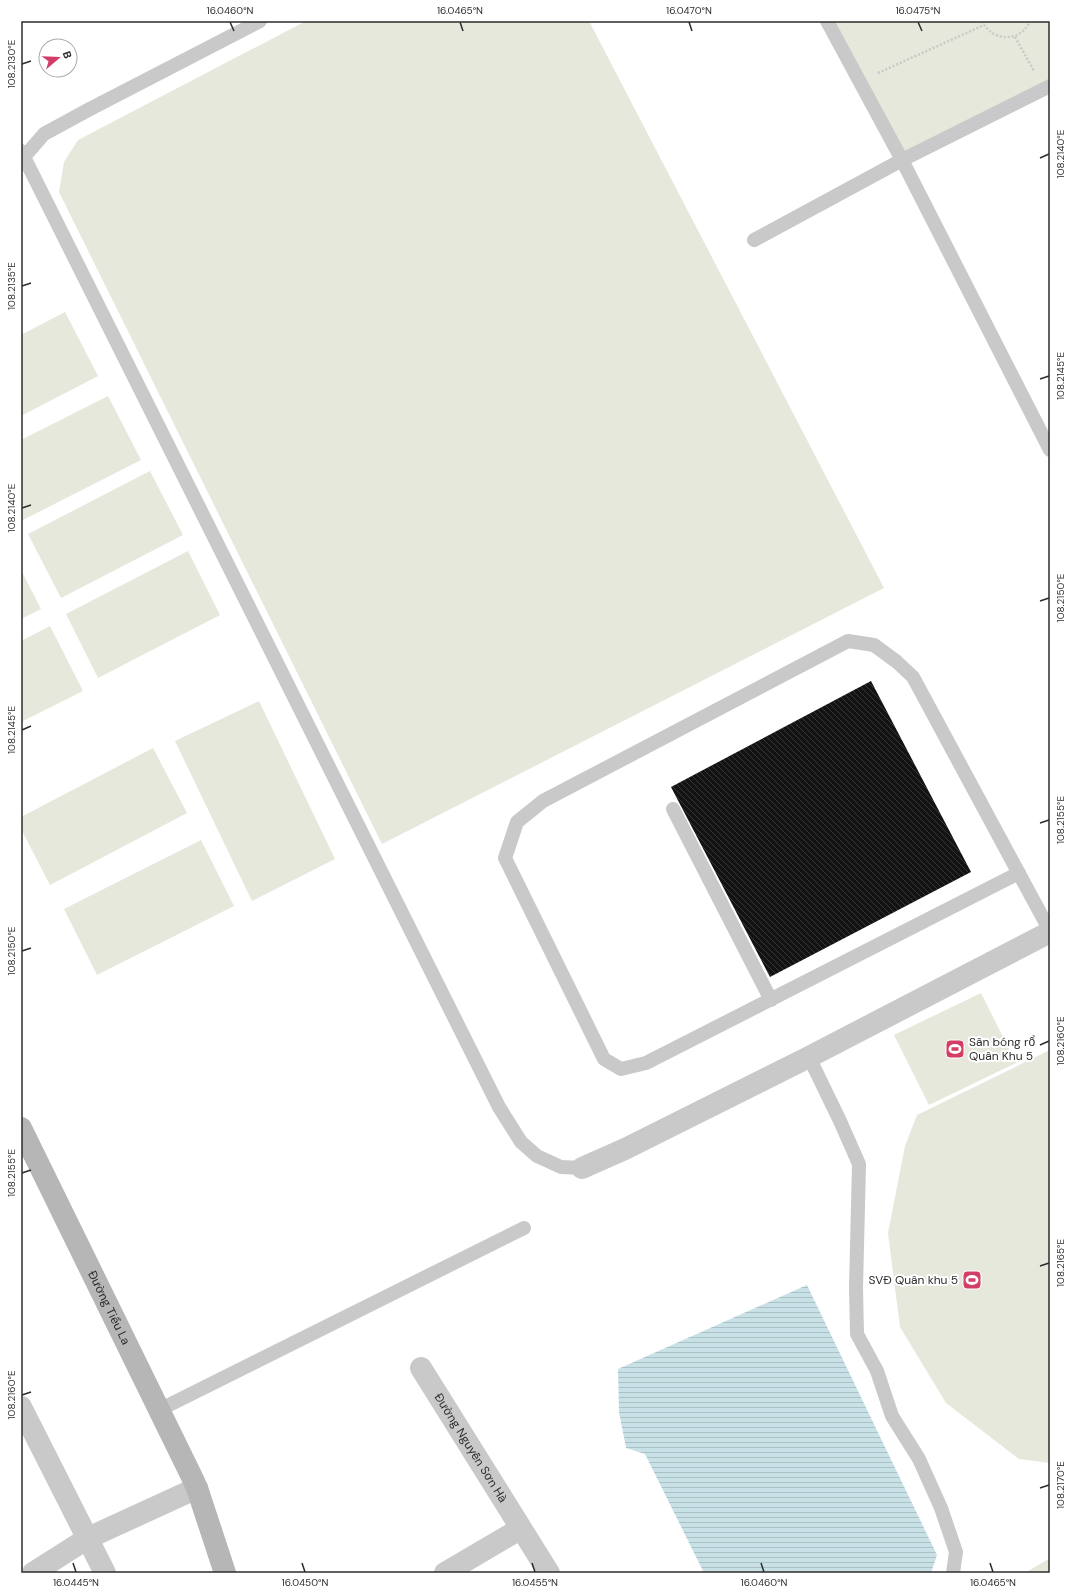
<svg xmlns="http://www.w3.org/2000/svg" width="1071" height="1594" viewBox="0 0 1071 1594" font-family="'DM Sans',sans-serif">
<defs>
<pattern id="water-rules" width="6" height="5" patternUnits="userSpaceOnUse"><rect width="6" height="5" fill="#c8e1e7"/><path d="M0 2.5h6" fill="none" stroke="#acc1c6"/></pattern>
<pattern id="building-back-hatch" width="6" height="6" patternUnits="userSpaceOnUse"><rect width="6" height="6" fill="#131313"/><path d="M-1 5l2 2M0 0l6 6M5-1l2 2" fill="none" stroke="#363636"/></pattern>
</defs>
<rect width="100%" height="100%" fill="#fff"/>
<!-- green -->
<path fill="#e5e8db" d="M 306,21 L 589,21 L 884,588 L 382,844 L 59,192 L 64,162 L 78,140 Z
M 827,21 L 1050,21 L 1050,86 L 902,160 Z
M 65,312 L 98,376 L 21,416 L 21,335 Z
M 108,396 L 141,460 L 21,521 L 21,440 Z
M 150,471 L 183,535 L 61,598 L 28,534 Z
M 188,551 L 220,615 L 98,678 L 66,614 Z
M 21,570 L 41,609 L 21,619 Z
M 50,626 L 83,691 L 21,722 L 21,641 Z
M 259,701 L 335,859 L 252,901 L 175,741 Z
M 153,748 L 187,813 L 50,885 L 21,829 L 21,817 Z
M 201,840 L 234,906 L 97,975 L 64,909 Z
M 981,993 L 1016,1063 L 929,1105 L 894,1035 Z
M 1050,1050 L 1050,1463 L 1019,1459 L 946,1403 L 900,1327 L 888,1233 L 905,1146 L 917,1115 Z
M 1050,1558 L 1050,1573 L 1025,1573 Z"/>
<!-- water -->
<path fill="url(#water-rules)" d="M 807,1285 L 937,1555 L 931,1573 L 704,1573 L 645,1454 L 626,1448 L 619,1412 L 618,1369 Z"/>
<!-- building -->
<path fill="url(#building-back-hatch)" d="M 871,681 L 971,872 L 770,977 L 671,787 Z"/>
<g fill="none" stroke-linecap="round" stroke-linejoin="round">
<!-- path -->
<path stroke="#c9c9c9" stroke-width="2.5" stroke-dasharray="2 2" stroke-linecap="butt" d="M 982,21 C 992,42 1021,43 1030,21
M 1015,37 L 1034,71
M 878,73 L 984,25"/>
<!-- service -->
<path stroke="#c9c9c9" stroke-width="14" d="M 827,21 L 902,160 L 1050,450
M 21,151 L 499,1107 L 521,1142 L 537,1156 L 561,1167 L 582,1168
M 24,157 L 44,134 L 88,110 L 260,21
M 754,240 L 902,160 L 1050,86
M 673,809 L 771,1000
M 1019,873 L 646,1063 L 621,1069 L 604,1059 L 505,858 L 517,822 L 543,801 L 848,641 L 874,645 L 897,662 L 913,677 L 1050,931
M 809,1057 L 840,1121 L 859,1164 L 856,1288 L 857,1334 L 877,1371 L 892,1416 L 919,1459 L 941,1508 L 956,1552 L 953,1573
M 159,1410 L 524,1228"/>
<!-- minor -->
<g stroke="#c9c9c9" stroke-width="22">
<path d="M 582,1168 L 625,1149 L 809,1057 L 1050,932"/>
<path id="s1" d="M 421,1368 L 549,1573"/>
<path d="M 21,1407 L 105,1573"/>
<path d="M 33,1573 L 88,1538 L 197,1488"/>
<path d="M 445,1573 L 520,1529"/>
</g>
<!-- secondary -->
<path stroke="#b6b6b6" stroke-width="22" id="s2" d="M 21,1128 L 191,1475 L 197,1488 L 225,1573"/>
</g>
<!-- ticks -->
<path fill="none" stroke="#2c2c2c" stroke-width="1.5" d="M 230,22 L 234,31M 460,22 L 463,31M 689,22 L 692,31M 918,22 L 922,31M 22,64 L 31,61M 1040,158 L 1049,154M 22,286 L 31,283M 1040,379 L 1049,376M 22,508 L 31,505M 1040,601 L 1049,598M 22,730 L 31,726M 1040,823 L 1049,820M 22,951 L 31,948M 1040,1045 L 1049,1041M 22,1173 L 31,1170M 1040,1266 L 1049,1263M 22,1395 L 31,1392M 1040,1488 L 1049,1485M 73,1563 L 76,1572M 302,1563 L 305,1572M 532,1563 L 535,1572M 761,1563 L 764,1572M 990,1563 L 993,1572"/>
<!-- icons -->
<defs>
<g id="stadium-square" transform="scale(1)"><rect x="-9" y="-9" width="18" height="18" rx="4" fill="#d33e67" stroke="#fff"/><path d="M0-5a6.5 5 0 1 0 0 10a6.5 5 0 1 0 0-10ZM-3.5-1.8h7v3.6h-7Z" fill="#fff"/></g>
</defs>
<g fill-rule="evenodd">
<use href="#stadium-square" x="955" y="1049"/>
<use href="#stadium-square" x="972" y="1280"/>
</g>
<g text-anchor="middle" stroke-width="4" stroke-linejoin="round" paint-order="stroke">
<!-- poi labels -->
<g font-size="12" fill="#2c2c2c" stroke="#fff" text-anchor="start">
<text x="969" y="1046">Sân bóng rổ<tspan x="969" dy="14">Quân Khu 5</tspan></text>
<text x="958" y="1284" text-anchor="end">SVĐ Quân khu 5</text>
</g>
<!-- street labels -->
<g font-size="12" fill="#2c2c2c" stroke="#fff">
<text dy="4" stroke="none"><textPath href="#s2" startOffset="200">Đường Tiểu La</textPath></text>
<text dy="4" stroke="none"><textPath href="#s1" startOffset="94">Đường Nguyễn Sơn Hà</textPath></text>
</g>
</g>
<!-- border -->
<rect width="1071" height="1594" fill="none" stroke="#ffffff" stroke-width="44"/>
<!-- north arrow -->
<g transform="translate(58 58) rotate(71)"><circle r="19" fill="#ffffff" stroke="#ababab"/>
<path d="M0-3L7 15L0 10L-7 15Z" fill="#d33e67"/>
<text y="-6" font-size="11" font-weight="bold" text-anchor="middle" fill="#2c2c2c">B</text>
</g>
<rect x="22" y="22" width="1027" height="1550" fill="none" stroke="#2c2c2c" stroke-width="1.5"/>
<g font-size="10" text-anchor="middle" fill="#2c2c2c">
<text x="230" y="14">16.0460°N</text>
<text x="460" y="14">16.0465°N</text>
<text x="689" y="14">16.0470°N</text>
<text x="918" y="14">16.0475°N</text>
<text transform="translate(11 64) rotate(-90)" y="4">108.2130°E</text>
<text transform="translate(1060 154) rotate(-90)" y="4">108.2140°E</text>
<text transform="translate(11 286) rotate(-90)" y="4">108.2135°E</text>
<text transform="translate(1060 376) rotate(-90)" y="4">108.2145°E</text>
<text transform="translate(11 508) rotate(-90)" y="4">108.2140°E</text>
<text transform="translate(1060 598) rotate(-90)" y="4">108.2150°E</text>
<text transform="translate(11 730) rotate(-90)" y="4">108.2145°E</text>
<text transform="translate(1060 820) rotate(-90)" y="4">108.2155°E</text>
<text transform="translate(11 951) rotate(-90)" y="4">108.2150°E</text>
<text transform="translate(1060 1041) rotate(-90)" y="4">108.2160°E</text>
<text transform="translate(11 1173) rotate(-90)" y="4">108.2155°E</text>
<text transform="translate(1060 1263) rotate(-90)" y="4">108.2165°E</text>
<text transform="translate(11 1395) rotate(-90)" y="4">108.2160°E</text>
<text transform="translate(1060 1485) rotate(-90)" y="4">108.2170°E</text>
<text x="76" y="1586">16.0445°N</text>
<text x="305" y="1586">16.0450°N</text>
<text x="535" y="1586">16.0455°N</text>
<text x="764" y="1586">16.0460°N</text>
<text x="993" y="1586">16.0465°N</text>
</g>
</svg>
